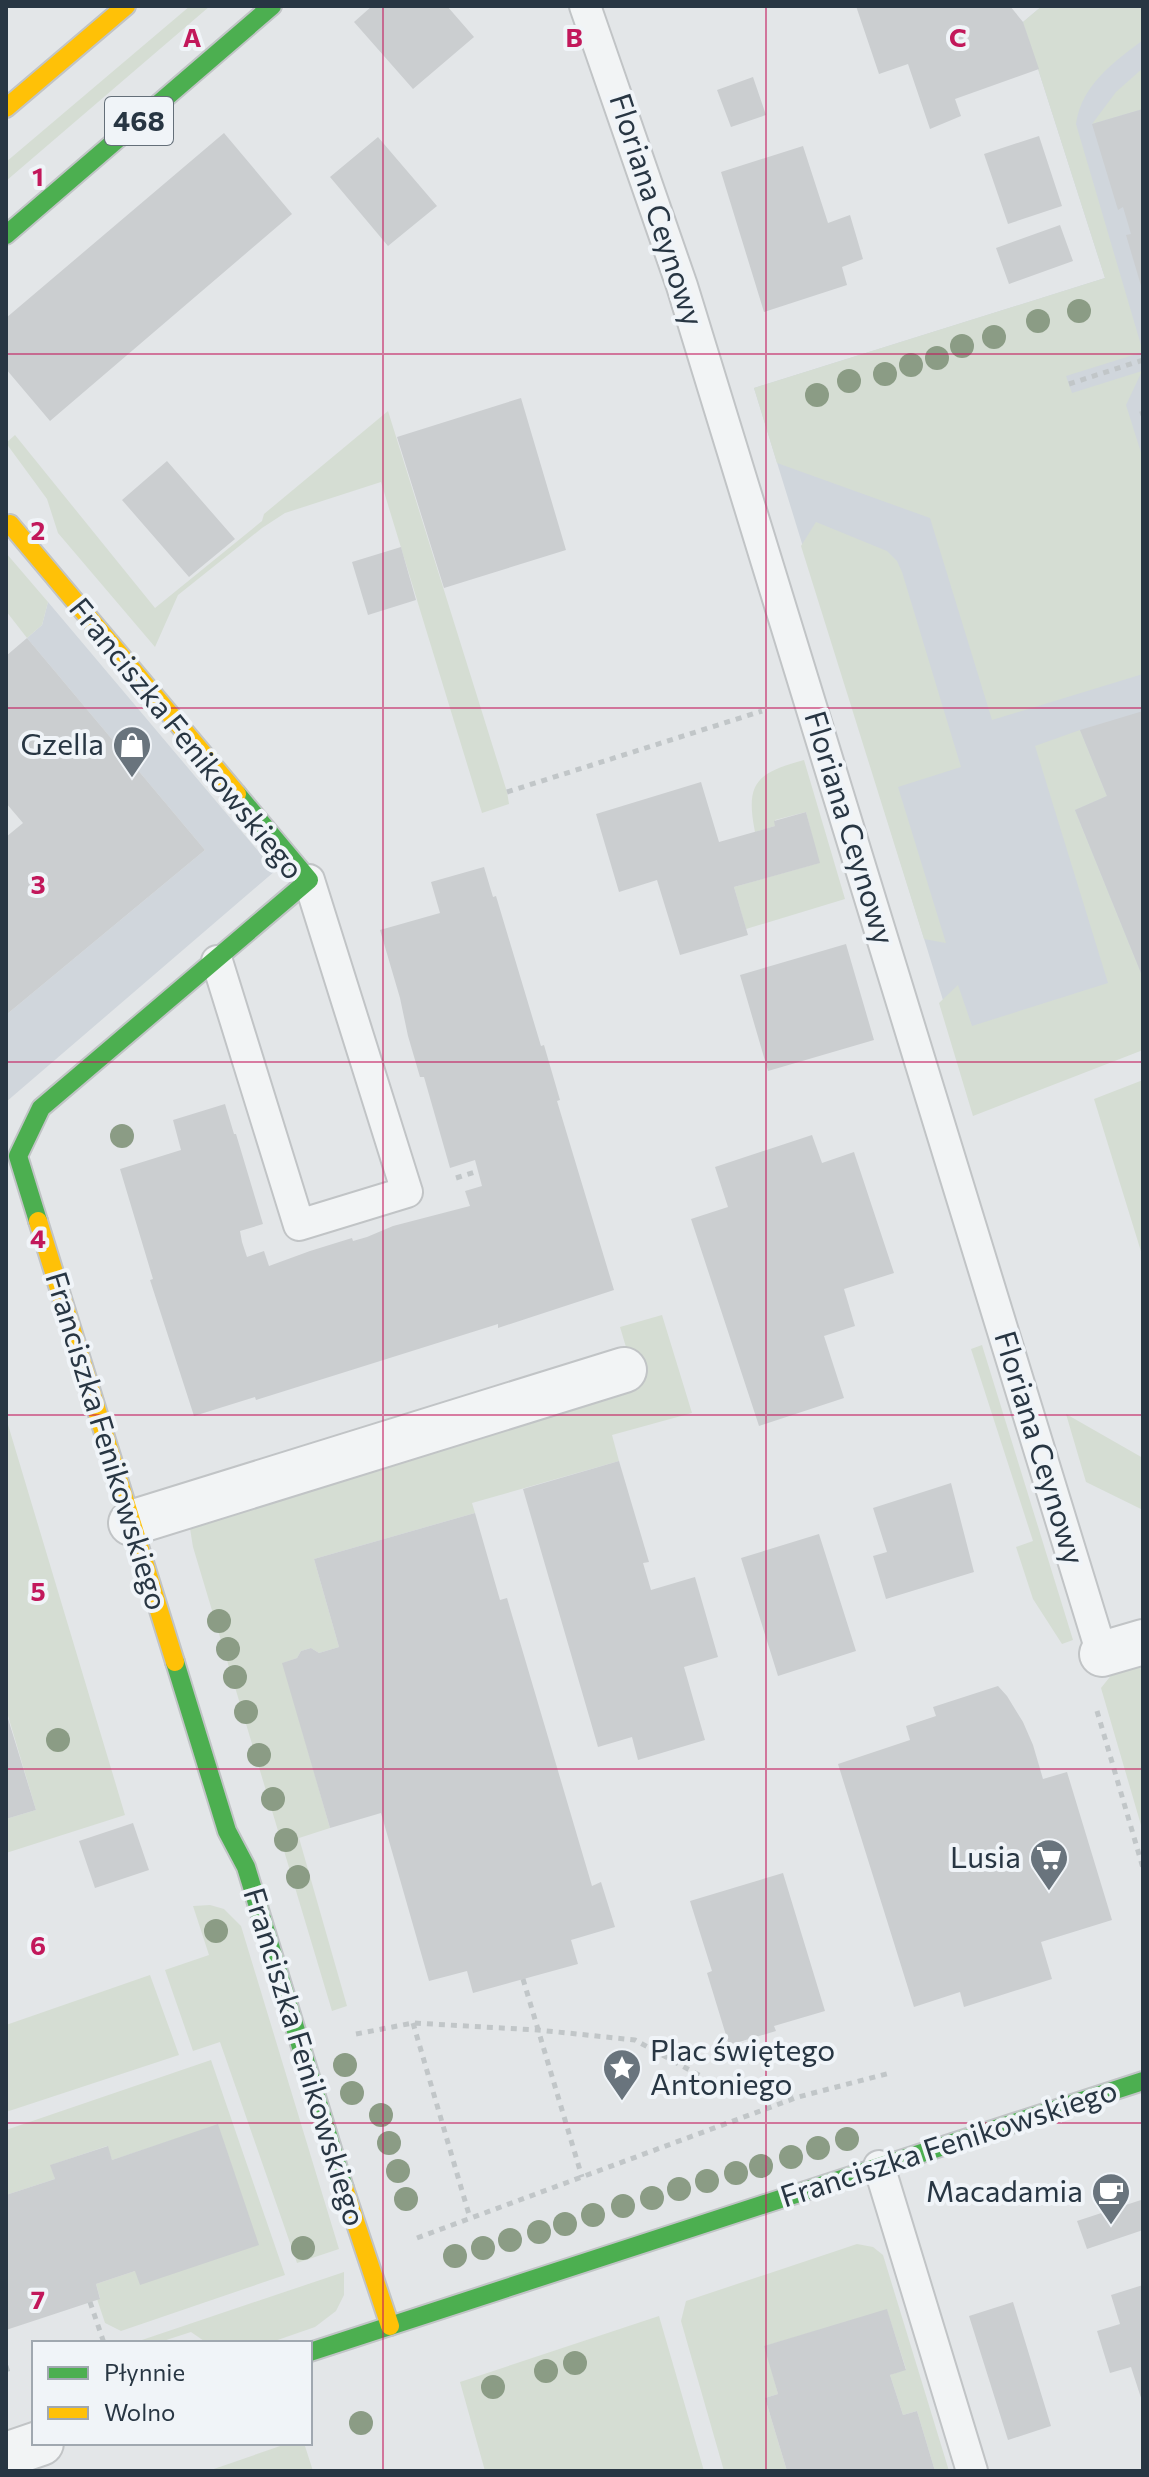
<svg xmlns="http://www.w3.org/2000/svg" width="1149" height="2477" viewBox="0 0 1149 2477" font-family="Commissioner,sans-serif">
<rect width="100%" height="100%" fill="#e3e6e8"/>
<!-- built -->
<path fill="#d0d6dc" d="M 1042,6 L 1143,6 L 1143,1038 L 976,1107 L 754,388 L 1105,278 L 1023,22 Z
M 48,602 L 275,871 L 6,1102 L 6,1015 L 205,850 L 27,638 L 42,625 Z"/>
<!-- green -->
<path fill="#d5ddd3" d="M 190,6 L 210,6 L 6,181 L 6,162 Z
M 1042,6 L 1143,6 L 1143,40 C 1113,63 1082,84 1076,124 L 1143,352 L 1066,376 L 1072,393 L 1142,371 L 1126,405 L 1143,459 L 1143,674 L 992,720 L 930,518 L 777,463 L 754,388 L 1105,278 L 1023,22 Z
M 1143,68 L 1143,109 L 1092,124 L 1116,92 Z
M 388,411 L 507,792 L 509,804 L 482,813 L 381,482 L 285,513 L 262,528 L 178,595 L 155,647 L 58,533 L 47,499 L 6,443 L 15,435 L 155,608 L 262,521 L 264,514 Z
M 816,522 L 887,551 L 897,561 L 902,572 L 961,767 L 898,787 L 946,943 L 924,939 L 801,546 Z
M 6,553 L 48,602 L 42,625 L 27,638 L 6,611 Z
M 1080,730 L 1107,796 L 1075,810 L 1143,978 L 1143,1050 L 973,1116 L 939,1003 L 958,985 L 972,1026 L 1108,983 L 1035,746 Z
M 804,760 L 845,899 L 746,929 L 734,887 L 819,863 L 806,812 L 775,820 L 775,826 L 755,832 C 745,782 757,773 804,760 Z
M 1143,1080 L 1143,1258 L 1094,1099 Z
M 662,1315 L 692,1413 L 612,1435 L 619,1461 L 472,1503 L 475,1513 L 314,1559 L 339,1647 L 319,1653 L 311,1648 L 301,1651 L 297,1658 L 283,1663 L 330,1828 L 299,1838 L 347,2006 L 332,2011 L 193,1547 L 189,1522 L 637,1384 L 620,1327 Z
M 982,1345 L 1073,1640 L 1062,1644 L 1033,1599 L 1016,1547 L 1033,1541 L 971,1349 Z
M 1066,1414 L 1143,1458 L 1143,1510 L 1086,1482 Z
M 6,1418 L 125,1815 L 6,1853 L 6,1819 L 36,1810 L 6,1709 Z
M 1143,1665 L 1143,1832 L 1101,1688 L 1113,1673 Z
M 210,1905 L 224,1909 L 241,1926 L 339,2249 L 297,2263 L 220,2042 L 193,2051 L 165,1970 L 209,1955 L 193,1906 Z
M 150,1975 L 179,2055 L 6,2112 L 6,2025 Z
M 211,2060 L 285,2275 L 121,2331 L 105,2323 L 97,2299 L 100,2298 L 96,2284 L 135,2271 L 258,2245 L 218,2125 L 112,2160 L 107,2146 L 51,2165 L 55,2179 L 6,2195 L 6,2130 Z
M 857,2244 L 873,2247 L 883,2255 L 949,2471 L 935,2471 L 917,2411 L 903,2415 L 890,2375 L 906,2369 L 887,2310 L 765,2346 L 778,2394 L 765,2398 L 787,2471 L 724,2471 L 681,2321 L 686,2301 Z
M 344,2272 L 344,2295 L 336,2311 L 315,2327 L 269,2343 L 207,2343 L 191,2332 L 157,2343 L 133,2343 Z
M 659,2316 L 704,2471 L 485,2471 L 460,2382 Z
M 289,2443 L 304,2443 L 313,2471 L 208,2471 Z"/>
<!-- building -->
<path fill="#cbced0" d="M 372,6 L 447,6 L 474,37 L 413,89 L 354,22 Z
M 856,6 L 1010,6 L 1023,22 L 1039,69 L 955,99 L 961,116 L 930,129 L 908,64 L 879,74 Z
M 753,77 L 766,115 L 731,127 L 717,90 Z
M 1143,109 L 1143,289 L 1142,289 L 1126,235 L 1131,234 L 1123,207 L 1118,210 L 1092,124 Z
M 224,133 L 292,214 L 50,421 L 6,369 L 6,318 Z
M 1039,136 L 1062,206 L 1008,224 L 984,154 Z
M 378,137 L 437,206 L 388,246 L 330,177 Z
M 803,146 L 828,223 L 850,215 L 863,259 L 842,267 L 847,285 L 764,312 L 721,172 Z
M 1060,225 L 1073,261 L 1009,284 L 996,248 Z
M 521,398 L 566,550 L 444,588 L 397,437 Z
M 167,461 L 235,539 L 189,577 L 122,500 Z
M 401,547 L 416,600 L 368,615 L 352,562 Z
M 27,638 L 205,850 L 6,1015 L 6,837 L 23,823 L 6,803 L 6,656 Z
M 1143,711 L 1143,978 L 1075,810 L 1107,796 L 1080,730 Z
M 701,782 L 719,842 L 775,826 L 774,821 L 806,812 L 820,863 L 734,887 L 748,935 L 680,955 L 657,880 L 619,892 L 596,814 Z
M 484,867 L 493,897 L 496,896 L 541,1046 L 544,1045 L 560,1100 L 557,1101 L 614,1290 L 498,1328 L 498,1324 L 256,1400 L 255,1397 L 194,1416 L 150,1280 L 153,1279 L 120,1169 L 181,1150 L 173,1120 L 225,1104 L 234,1134 L 236,1134 L 263,1224 L 240,1231 L 242,1242 L 247,1257 L 264,1251 L 269,1266 L 310,1251 L 352,1238 L 353,1241 L 367,1237 L 393,1226 L 470,1206 L 465,1191 L 482,1186 L 475,1160 L 450,1168 L 424,1077 L 420,1077 L 408,1036 L 400,998 L 380,930 L 440,913 L 431,882 Z
M 846,944 L 874,1040 L 768,1071 L 740,975 Z
M 812,1135 L 822,1163 L 854,1152 L 894,1273 L 844,1289 L 855,1326 L 824,1336 L 844,1398 L 759,1426 L 691,1219 L 728,1207 L 715,1167 Z
M 619,1461 L 649,1562 L 643,1563 L 651,1590 L 695,1577 L 718,1657 L 684,1667 L 705,1740 L 638,1760 L 632,1737 L 598,1747 L 523,1489 Z
M 951,1483 L 974,1572 L 886,1599 L 873,1556 L 887,1552 L 873,1508 Z
M 475,1513 L 500,1600 L 507,1598 L 592,1886 L 601,1882 L 615,1927 L 571,1940 L 578,1964 L 473,1993 L 467,1971 L 429,1981 L 381,1813 L 330,1828 L 282,1663 L 297,1658 L 301,1651 L 311,1648 L 319,1653 L 339,1647 L 314,1559 Z
M 819,1534 L 856,1651 L 778,1676 L 741,1558 Z
M 998,1686 L 1007,1696 L 1023,1722 L 1033,1745 L 1043,1779 L 1067,1772 L 1112,1920 L 1041,1942 L 1052,1979 L 964,2007 L 960,1992 L 914,2007 L 838,1764 L 910,1740 L 906,1726 L 936,1716 L 933,1707 Z
M 6,1712 L 36,1810 L 6,1819 Z
M 133,1823 L 149,1870 L 95,1888 L 79,1841 Z
M 783,1873 L 825,2011 L 774,2026 L 776,2031 L 729,2045 L 707,1973 L 712,1971 L 690,1901 Z
M 218,2124 L 259,2245 L 140,2285 L 135,2271 L 96,2284 L 100,2299 L 6,2330 L 6,2195 L 55,2179 L 50,2165 L 108,2146 L 112,2160 Z
M 1141,2200 L 1143,2230 L 1087,2249 L 1077,2221 Z
M 1143,2285 L 1143,2401 L 1142,2401 L 1131,2367 L 1110,2373 L 1097,2331 L 1120,2324 L 1111,2295 Z
M 1013,2302 L 1051,2426 L 1008,2440 L 969,2316 Z
M 887,2309 L 906,2370 L 890,2375 L 903,2415 L 917,2411 L 935,2471 L 787,2471 L 765,2398 L 778,2394 L 764,2346 Z"/>
<g fill="none" stroke-linecap="round" stroke-linejoin="round">
<!-- lane casing -->
<g stroke="#c1c4c6" stroke-width="34">
<path id="lane" d="M 585,6 L 682,286 L 1102,1654
M 217,961 L 299,1225 L 407,1192 L 309,880
M 879,2166 L 972,2471"/>
</g>
<!-- street casing -->
<g stroke="#c1c4c6" stroke-width="48">
<path id="street" d="M 131,1523 L 624,1370
M 1102,1654 L 1143,1642
M 6,2455 L 41,2443"/>
</g>
<!-- fast casing -->
<g stroke="#c1c4c6" stroke-width="22">
<path id="fast" d="M 6,235 L 272,6
M 38,1221 L 18,1156 L 41,1108 L 309,880 L 237,794
M 175,1662 L 227,1831 L 246,1867 L 344,2188
M 310,2352 L 1143,2081"/>
</g>
<!-- slow casing -->
<g stroke="#c1c4c6" stroke-width="22">
<path id="slow" d="M 6,108 L 126,6
M 10,524 L 237,794
M 38,1221 L 175,1662
M 344,2188 L 390,2326"/>
</g>
<!-- path -->
<path stroke="#c1c6c8" stroke-width="5" stroke-dasharray="6 6" stroke-linecap="butt" d="M 1069,384 L 1143,360
M 1140,414 L 1143,413
M 507,792 L 762,711
M 456,1178 L 478,1171
M 1097,1711 L 1143,1868
M 523,1979 L 582,2177
M 413,2023 L 470,2218
M 356,2034 L 413,2023 L 538,2030 L 635,2040 L 706,2079 L 797,2097
M 417,2238 L 798,2097 L 890,2073
M 90,2302 L 104,2343
M 6,2366 L 9,2376"/>
<!-- lane -->
<use href="#lane" stroke="#f2f4f5" stroke-width="30"/>
<!-- street -->
<use href="#street" stroke="#f2f4f5" stroke-width="44"/>
<!-- fast -->
<use href="#fast" stroke="#4caf50" stroke-width="18"/>
<!-- slow -->
<use href="#slow" stroke="#ffc107" stroke-width="18"/>
</g>
<!-- trees -->
<g fill="#8b9c85">
<circle cx="1079" cy="311" r="12"/>
<circle cx="1038" cy="321" r="12"/>
<circle cx="994" cy="337" r="12"/>
<circle cx="962" cy="346" r="12"/>
<circle cx="937" cy="358" r="12"/>
<circle cx="911" cy="365" r="12"/>
<circle cx="885" cy="374" r="12"/>
<circle cx="849" cy="381" r="12"/>
<circle cx="817" cy="395" r="12"/>
<circle cx="122" cy="1136" r="12"/>
<circle cx="219" cy="1621" r="12"/>
<circle cx="228" cy="1649" r="12"/>
<circle cx="235" cy="1677" r="12"/>
<circle cx="246" cy="1712" r="12"/>
<circle cx="58" cy="1740" r="12"/>
<circle cx="259" cy="1755" r="12"/>
<circle cx="273" cy="1799" r="12"/>
<circle cx="286" cy="1840" r="12"/>
<circle cx="298" cy="1877" r="12"/>
<circle cx="216" cy="1931" r="12"/>
<circle cx="345" cy="2065" r="12"/>
<circle cx="352" cy="2093" r="12"/>
<circle cx="381" cy="2115" r="12"/>
<circle cx="847" cy="2139" r="12"/>
<circle cx="389" cy="2143" r="12"/>
<circle cx="818" cy="2148" r="12"/>
<circle cx="791" cy="2157" r="12"/>
<circle cx="761" cy="2166" r="12"/>
<circle cx="398" cy="2171" r="12"/>
<circle cx="736" cy="2173" r="12"/>
<circle cx="707" cy="2181" r="12"/>
<circle cx="679" cy="2189" r="12"/>
<circle cx="652" cy="2198" r="12"/>
<circle cx="406" cy="2199" r="12"/>
<circle cx="623" cy="2206" r="12"/>
<circle cx="593" cy="2215" r="12"/>
<circle cx="565" cy="2224" r="12"/>
<circle cx="539" cy="2232" r="12"/>
<circle cx="510" cy="2240" r="12"/>
<circle cx="303" cy="2248" r="12"/>
<circle cx="483" cy="2248" r="12"/>
<circle cx="455" cy="2256" r="12"/>
<circle cx="575" cy="2363" r="12"/>
<circle cx="546" cy="2371" r="12"/>
<circle cx="493" cy="2387" r="12"/>
<circle cx="361" cy="2423" r="12"/>
</g>
<!-- grid -->
<path fill="none" stroke="#c2185b" stroke-width="2" stroke-opacity="0.55" d="M 383,6 L 383,2471M 766,6 L 766,2471M 6,354 L 1143,354M 6,708 L 1143,708M 6,1062 L 1143,1062M 6,1415 L 1143,1415M 6,1769 L 1143,1769M 6,2123 L 1143,2123"/>
<!-- icons -->
<defs>
<g id="shop-pin" transform="scale(2)"><path d="M0 17L-7.5 6A9.5 9.5 0 1 1 7.5 6Z" fill="#69747d" stroke="#f0f4f8"/><path d="M-5-2.5h2.3a2.7 3.5 0 0 1 5.4 0H5L5.5 6h-11ZM-1.5-2.5h3a1.5 2.3 0 0 0-3 0Z" fill="#fff"/></g>
<g id="supermarket-pin" transform="scale(2)"><path d="M0 17L-7.5 6A9.5 9.5 0 1 1 7.5 6Z" fill="#69747d" stroke="#f0f4f8"/><path d="M-6-5.5h2.5l.6 2H6L4.5 2H-2.5L-4.4-4H-6ZM-1.5 3.2a1.3 1.3 0 1 0 .1 0ZM3 3.2a1.3 1.3 0 1 0 .1 0Z" fill="#fff"/></g>
<g id="sight-pin" transform="scale(2)"><path d="M0 17L-7.5 6A9.5 9.5 0 1 1 7.5 6Z" fill="#69747d" stroke="#f0f4f8"/><path d="M0-6L1.8-2.2L6-1.7L2.9 1.2L3.7 5.4L0 3.3L-3.7 5.4L-2.9 1.2L-6-1.7L-1.8-2.2Z" fill="#fff"/></g>
<g id="cafe-pin" transform="scale(2)"><path d="M0 17L-7.5 6A9.5 9.5 0 1 1 7.5 6Z" fill="#69747d" stroke="#f0f4f8"/><path d="M-5.5-4.5H6V0H3Q3 3.5 0 3.5H-2.5Q-5.5 3.5-5.5 0ZM3-3.2v2h1.7v-2ZM-6 4.5H4V6H-6Z" fill="#fff"/></g>
</defs>
<g fill-rule="evenodd">
<use href="#shop-pin" x="132" y="745"/>
<use href="#supermarket-pin" x="1049" y="1858"/>
<use href="#sight-pin" x="622" y="2068"/>
<use href="#cafe-pin" x="1111" y="2192"/>
</g>
<g text-anchor="middle" stroke-width="8" stroke-linejoin="round" paint-order="stroke">
<!-- shield labels -->
<rect fill="#f0f4f8" stroke="#646f79" stroke-width="2" x="105" y="97" width="68" height="48" rx="6"/>
<g font-size="28" font-weight="bold" fill="#283643">
<text x="139" y="131">468</text>
</g>
<!-- street labels -->
<g font-size="30" fill="#283643" stroke="#f0f4f8">
<text transform="translate(656 210) rotate(72)" y="10">Floriana Ceynowy</text>
<text transform="translate(186 739) rotate(51)" y="10">Franciszka Fenikowskiego</text>
<text transform="translate(849 828) rotate(73)" y="10">Floriana Ceynowy</text>
<text transform="translate(106 1441) rotate(73)" y="10">Franciszka Fenikowskiego</text>
<text transform="translate(1039 1448) rotate(73)" y="10">Floriana Ceynowy</text>
<text transform="translate(304 2057) rotate(73)" y="10">Franciszka Fenikowskiego</text>
<text transform="translate(949 2144) rotate(-18)" y="10">Franciszka Fenikowskiego</text>
</g>
<!-- poi labels -->
<g font-size="30" fill="#283643" stroke="#f0f4f8" text-anchor="end">
<text x="104" y="755">Gzella</text>
<text x="1021" y="1868">Lusia</text>
<text x="650" y="2061" text-anchor="start">Plac świętego<tspan x="650" dy="34">Antoniego</tspan></text>
<text x="1083" y="2202">Macadamia</text>
</g>
</g>
<g font-size="26" text-anchor="middle" font-weight="bold" fill="#c2185b" stroke="#f0f4f8" stroke-width="8" stroke-linejoin="round" paint-order="stroke">
<text x="192" y="47">A</text>
<text x="574" y="47">B</text>
<text x="958" y="47">C</text>
<text x="38" y="186">1</text>
<text x="38" y="540">2</text>
<text x="38" y="894">3</text>
<text x="38" y="1248">4</text>
<text x="38" y="1601">5</text>
<text x="38" y="1955">6</text>
<text x="38" y="2309">7</text>
</g>
<!-- border -->
<rect width="1149" height="2477" fill="none" stroke="#283643" stroke-width="16"/>
<!-- legend -->
<rect x="32" y="2341" width="280" height="104" fill="#f0f4f8" stroke="#a0a8b0" stroke-width="2"/>
<rect x="48" y="2367" width="40" height="12" fill="#4caf50" stroke="#a0a8b0" stroke-width="2"/>
<text x="104" y="2381" font-size="24" fill="#283643">Płynnie</text>
<rect x="48" y="2407" width="40" height="12" fill="#ffc107" stroke="#a0a8b0" stroke-width="2"/>
<text x="104" y="2421" font-size="24" fill="#283643">Wolno</text>
</svg>
